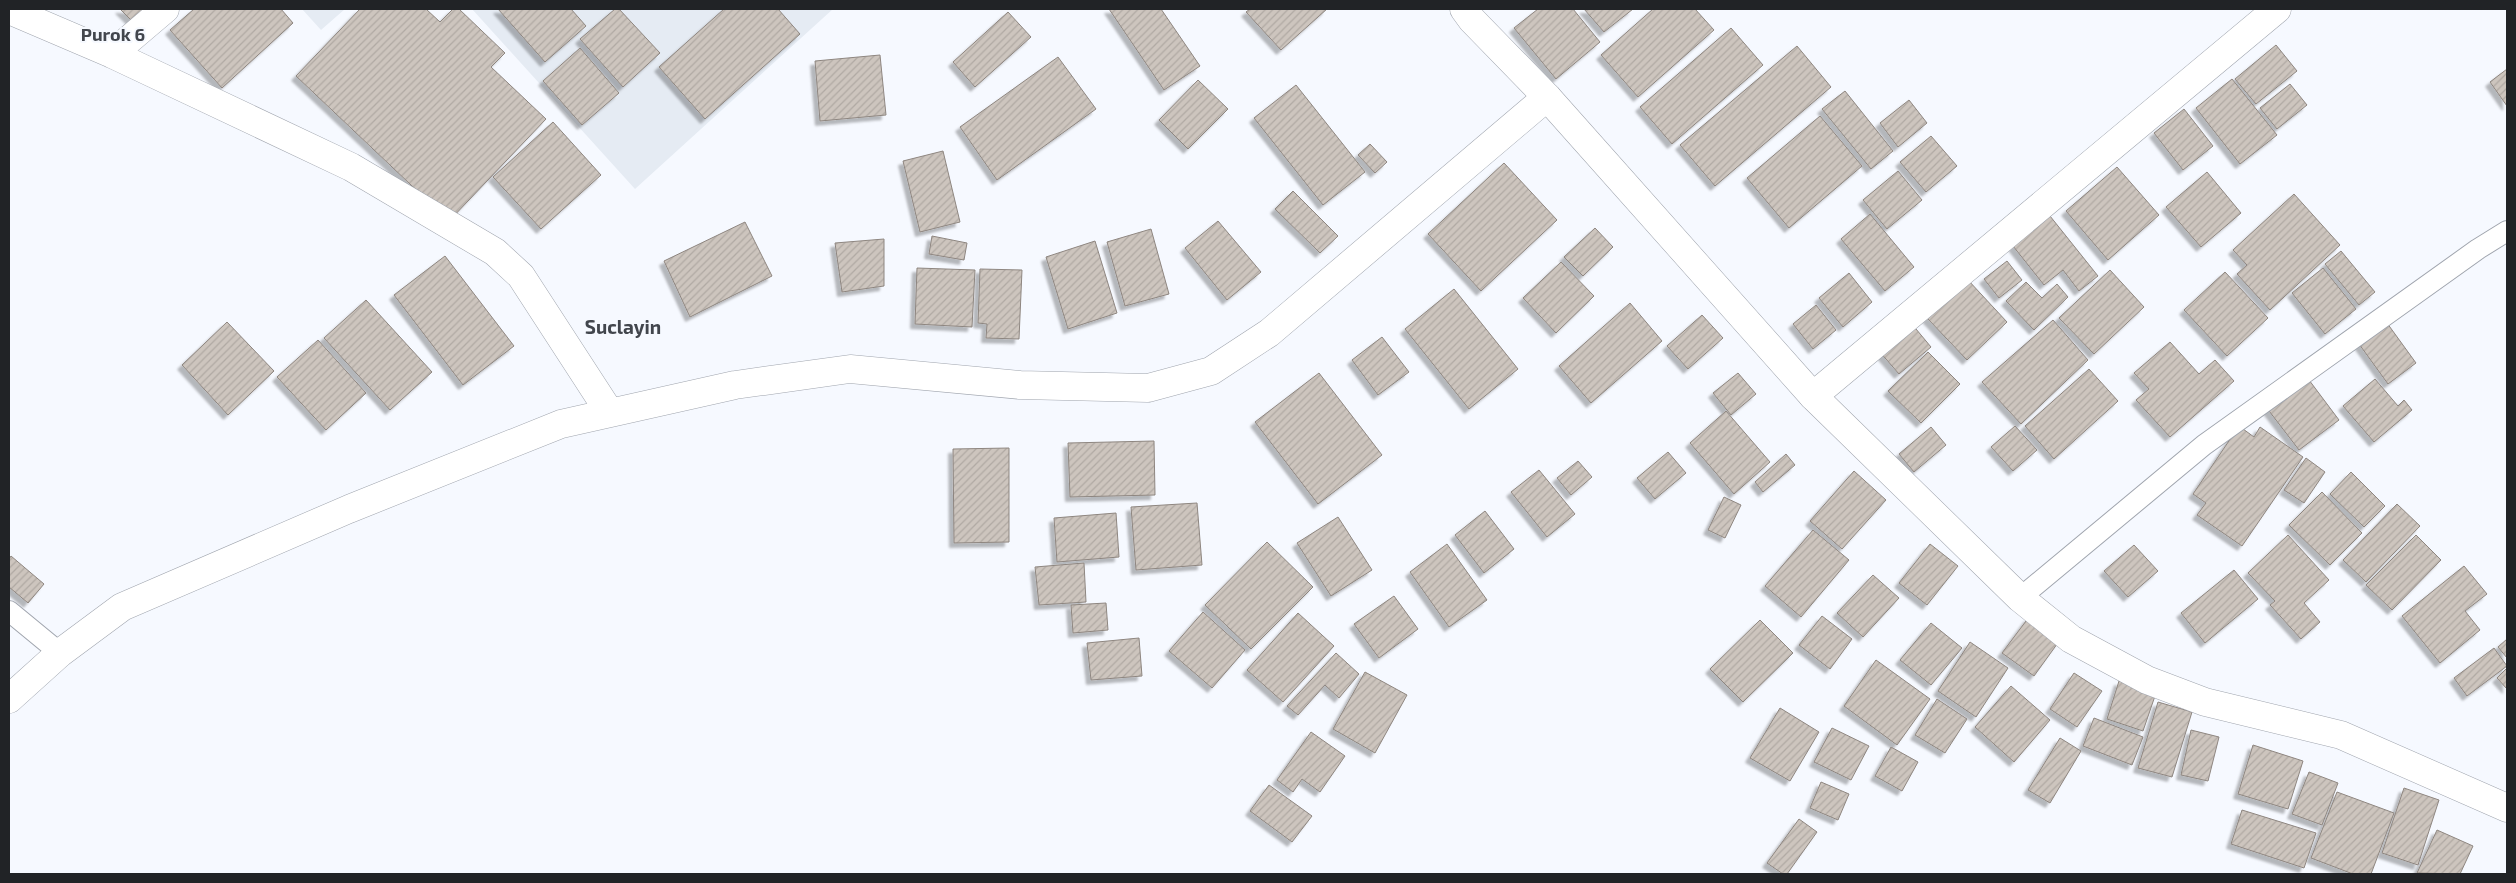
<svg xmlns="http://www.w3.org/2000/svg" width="2516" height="883" viewBox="0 0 2516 883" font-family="'Exo 2',sans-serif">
<defs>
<pattern id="building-hatch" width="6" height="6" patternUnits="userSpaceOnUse" patternTransform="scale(1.25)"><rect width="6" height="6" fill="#cdc5be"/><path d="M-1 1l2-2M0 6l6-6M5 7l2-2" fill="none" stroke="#b0a9a3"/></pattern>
<filter id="shadow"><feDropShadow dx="-4.5" dy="4.5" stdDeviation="1" flood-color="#0004"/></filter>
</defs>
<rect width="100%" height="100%" fill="#f6f9ff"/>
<!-- built -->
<path fill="#e5ebf3" d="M 302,9 L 345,9 L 321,30 Z
M 472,9 L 833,9 L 635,189 Z"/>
<!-- building -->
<path fill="url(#building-hatch)" stroke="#8e8680" filter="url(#shadow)" d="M 120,9 L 147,9 L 134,23 Z
M 194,9 L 281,9 L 293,23 L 222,88 L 170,30 Z
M 360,9 L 426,9 L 440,22 L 453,9 L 459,9 L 505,53 L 491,67 L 546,119 L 449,221 L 296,76 Z
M 498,9 L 571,9 L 586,26 L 545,62 Z
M 615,9 L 619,9 L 660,53 L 623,87 L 580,39 Z
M 724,9 L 778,9 L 800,34 L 705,119 L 659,67 Z
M 1109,9 L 1161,9 L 1200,66 L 1164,90 Z
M 1250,9 L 1327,9 L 1281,50 L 1246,12 Z
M 1538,9 L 1573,9 L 1600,42 L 1556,79 L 1514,28 Z
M 1584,9 L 1633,9 L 1604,32 Z
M 1653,9 L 1695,9 L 1714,30 L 1638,97 L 1601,55 Z
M 1008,12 L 1031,37 L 975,87 L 953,62 Z
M 1731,28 L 1763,65 L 1672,144 L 1640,107 Z
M 2276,45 L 2297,71 L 2256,104 L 2235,79 Z
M 1797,46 L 1831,87 L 1715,186 L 1680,145 Z
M 580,48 L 619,93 L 582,125 L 543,81 Z
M 880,55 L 886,115 L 820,121 L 815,61 Z
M 1058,57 L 1096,109 L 997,180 L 960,127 Z
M 2507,69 L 2507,106 L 2490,82 Z
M 2232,79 L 2277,135 L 2240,164 L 2196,108 Z
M 1198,80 L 1228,109 L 1188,149 L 1159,120 Z
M 2290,84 L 2307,105 L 2277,129 L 2260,108 Z
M 1296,85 L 1365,172 L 1323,205 L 1254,118 Z
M 1845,91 L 1893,151 L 1871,169 L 1822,109 Z
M 1909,100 L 1927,123 L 1898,147 L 1880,123 Z
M 2184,109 L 2213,146 L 2183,170 L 2154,133 Z
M 1820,116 L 1862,166 L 1789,228 L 1747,178 Z
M 553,122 L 601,175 L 541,229 L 493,177 Z
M 1931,136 L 1957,166 L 1926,192 L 1900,162 Z
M 1370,144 L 1387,162 L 1375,173 L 1358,155 Z
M 943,151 L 960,222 L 920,232 L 903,161 Z
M 1504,163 L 1557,220 L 1481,291 L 1428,234 Z
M 2117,167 L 2159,215 L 2108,260 L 2066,211 Z
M 1898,171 L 1922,200 L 1887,229 L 1863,200 Z
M 2207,172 L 2241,213 L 2201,247 L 2166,207 Z
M 1293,191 L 1338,236 L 1320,253 L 1275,209 Z
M 2294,194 L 2340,245 L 2270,310 L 2237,274 L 2247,265 L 2233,250 Z
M 1870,214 L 1914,267 L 1885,291 L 1841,239 Z
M 2050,216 L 2098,276 L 2079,291 L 2063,270 L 2044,285 L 2013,246 Z
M 1218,221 L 1261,272 L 1227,300 L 1185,248 Z
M 745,222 L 772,276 L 690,317 L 664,261 Z
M 1595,228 L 1613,247 L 1583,276 L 1564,257 Z
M 1151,229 L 1169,294 L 1125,306 L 1107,242 Z
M 932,236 L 967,243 L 964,260 L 929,254 Z
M 884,239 L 884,286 L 842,292 L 835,243 Z
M 1095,241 L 1117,313 L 1068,329 L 1046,257 Z
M 2341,251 L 2375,292 L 2359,305 L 2325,264 Z
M 445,256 L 514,346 L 463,385 L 394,295 Z
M 2007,261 L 2022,280 L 1999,298 L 1984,279 Z
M 1561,262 L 1594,296 L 1556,333 L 1523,298 Z
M 917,268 L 975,270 L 972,327 L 915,324 Z
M 2323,268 L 2356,309 L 2325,334 L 2292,293 Z
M 980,269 L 1022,270 L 1019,339 L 986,338 L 987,324 L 978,323 Z
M 2110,270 L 2144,307 L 2094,354 L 2059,318 Z
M 2225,272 L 2268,318 L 2227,356 L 2184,310 Z
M 1849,273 L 1872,302 L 1843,327 L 1819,298 Z
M 1968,280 L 2007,322 L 1967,360 L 1927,318 Z
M 2026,282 L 2042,298 L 2057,284 L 2068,297 L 2034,330 L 2006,301 Z
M 1454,289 L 1518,369 L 1469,409 L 1405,329 Z
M 366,300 L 432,372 L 390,410 L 324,338 Z
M 1630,303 L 1662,341 L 1591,403 L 1559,366 Z
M 1816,305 L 1836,330 L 1813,349 L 1793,324 Z
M 1702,315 L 1723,338 L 1688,369 L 1667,346 Z
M 2053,320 L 2088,360 L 2021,424 L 1982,382 Z
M 227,322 L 274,371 L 228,415 L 182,365 Z
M 1911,323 L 1931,347 L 1899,374 L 1879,351 Z
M 2387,323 L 2416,363 L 2388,384 L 2359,344 Z
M 1382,337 L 1409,372 L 1378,395 L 1352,360 Z
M 318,340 L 366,393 L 326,430 L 277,377 Z
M 2170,342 L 2199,374 L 2215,360 L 2234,381 L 2170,437 L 2136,400 L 2149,389 L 2134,373 Z
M 1928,352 L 1960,384 L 1921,423 L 1888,391 Z
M 2089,369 L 2118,401 L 2054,459 L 2025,426 Z
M 1319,373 L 1382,455 L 1318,504 L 1255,422 Z
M 1738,373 L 1756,394 L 1731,415 L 1713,393 Z
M 2306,376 L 2339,420 L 2299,450 L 2266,407 Z
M 2375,379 L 2398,406 L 2404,400 L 2412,410 L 2374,442 L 2343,406 Z
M 1726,411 L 1770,462 L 1734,494 L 1690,443 Z
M 2015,426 L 2037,450 L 2013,471 L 1991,447 Z
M 2239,426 L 2254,437 L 2260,427 L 2303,457 L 2242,546 L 2197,515 L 2206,503 L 2193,494 Z
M 1931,427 L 1946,445 L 1914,472 L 1899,454 Z
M 1154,441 L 1155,495 L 1070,497 L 1068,443 Z
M 1009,448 L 1009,542 L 954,543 L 953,449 Z
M 1668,452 L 1686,473 L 1655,499 L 1637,478 Z
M 1786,454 L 1795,465 L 1763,492 L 1755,482 Z
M 2306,458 L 2325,472 L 2304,503 L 2284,490 Z
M 1578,461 L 1592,477 L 1571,495 L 1557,478 Z
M 1539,470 L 1575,514 L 1547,537 L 1511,492 Z
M 1854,471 L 1886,500 L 1842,549 L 1810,521 Z
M 2351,472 L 2385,506 L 2364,527 L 2330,494 Z
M 2322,492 L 2362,533 L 2330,565 L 2289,525 Z
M 1724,497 L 1741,505 L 1725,538 L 1708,530 Z
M 1197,503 L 1202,565 L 1136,570 L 1131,507 Z
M 2397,504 L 2420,526 L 2366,582 L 2343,560 Z
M 1485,511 L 1514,549 L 1484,573 L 1455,535 Z
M 1116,513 L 1119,557 L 1057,562 L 1054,518 Z
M 1338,517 L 1372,570 L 1331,596 L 1297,543 Z
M 1813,530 L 1849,560 L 1801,617 L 1765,586 Z
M 2288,535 L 2329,580 L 2304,603 L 2320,622 L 2301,639 L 2270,605 L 2275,601 L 2248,573 Z
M 2416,535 L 2441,560 L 2392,610 L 2366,585 Z
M 1267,542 L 1313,587 L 1251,649 L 1205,605 Z
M 1447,544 L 1487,600 L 1449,627 L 1410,572 Z
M 1930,544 L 1958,566 L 1927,605 L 1899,583 Z
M 2134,545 L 2158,571 L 2128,597 L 2104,571 Z
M 11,556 L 44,584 L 28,603 L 9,587 L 9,559 Z
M 1084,563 L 1086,602 L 1039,605 L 1035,567 Z
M 2464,566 L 2487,594 L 2465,611 L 2480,630 L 2440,663 L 2402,616 Z
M 2234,570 L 2258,599 L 2205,643 L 2181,613 Z
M 1873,575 L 1899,598 L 1863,637 L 1837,613 Z
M 1394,596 L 1418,629 L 1379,658 L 1354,624 Z
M 1106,603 L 1108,630 L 1073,633 L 1071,605 Z
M 1203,612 L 1245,650 L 1212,688 L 1169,651 Z
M 1298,613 L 1334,646 L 1283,702 L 1247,670 Z
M 1822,616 L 1852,639 L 1830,669 L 1799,645 Z
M 2029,617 L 2060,640 L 2034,676 L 2002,653 Z
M 1760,620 L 1793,653 L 1743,702 L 1710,669 Z
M 1931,623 L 1962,648 L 1931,685 L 1900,660 Z
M 1139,638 L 1142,676 L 1091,680 L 1087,643 Z
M 2507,639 L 2507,658 L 2498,647 Z
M 1970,642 L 2008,668 L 1976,717 L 1938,691 Z
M 2494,648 L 2507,666 L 2467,696 L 2454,678 Z
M 1336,653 L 1359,674 L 1339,698 L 1325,685 L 1298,715 L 1287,706 Z
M 1876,660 L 1930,699 L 1897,745 L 1844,706 Z
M 2507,668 L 2507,689 L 2497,678 Z
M 1365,672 L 1407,695 L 1375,753 L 1333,729 Z
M 2074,673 L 2102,691 L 2077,727 L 2050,709 Z
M 2119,681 L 2156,693 L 2143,731 L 2107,719 Z
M 2011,686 L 2050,720 L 2014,762 L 1975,727 Z
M 1937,699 L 1967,719 L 1945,753 L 1915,735 Z
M 2158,702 L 2192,712 L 2172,777 L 2138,768 Z
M 1780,708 L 1819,732 L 1790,781 L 1750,758 Z
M 2094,718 L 2143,737 L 2132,765 L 2083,746 Z
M 1832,728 L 1869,746 L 1851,780 L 1814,762 Z
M 2191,730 L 2219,737 L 2208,781 L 2181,775 Z
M 1311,732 L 1345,756 L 1320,792 L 1302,779 L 1293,792 L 1277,780 Z
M 2060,738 L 2081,751 L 2050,803 L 2028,790 Z
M 2253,745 L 2303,761 L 2288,809 L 2238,794 Z
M 1891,747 L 1918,762 L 1902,791 L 1875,776 Z
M 2309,772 L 2338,783 L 2322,825 L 2292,814 Z
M 1821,782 L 1849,794 L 1838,820 L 1810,808 Z
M 1269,785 L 1312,816 L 1292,842 L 1250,811 Z
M 2404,788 L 2439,800 L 2418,865 L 2382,853 Z
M 2337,792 L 2394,813 L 2371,874 L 2353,874 L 2311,858 Z
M 2242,810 L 2316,833 L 2304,868 L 2231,844 Z
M 1799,819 L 1817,832 L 1787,874 L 1783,874 L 1767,863 Z
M 2437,830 L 2473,846 L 2460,874 L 2417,873 Z"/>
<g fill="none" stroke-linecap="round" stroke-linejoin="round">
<!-- service casing -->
<g stroke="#a0a5ae" stroke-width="22">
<path id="service" d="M 2020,598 L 2204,445 L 2478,249 L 2507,231
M 9,611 L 60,653"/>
</g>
<!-- minor casing -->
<g stroke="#a0a5ae" stroke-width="29">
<path id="minor" d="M 9,10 L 112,54 L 351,167 L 495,252 L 521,276 L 610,413
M 112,54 L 165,9
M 1813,396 L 2277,9
M 9,699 L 60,653 L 122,607 L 349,509 L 561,424 L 735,385 L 850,369 L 1020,385 L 1148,388 L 1211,371 L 1269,333 L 1547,97"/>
</g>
<!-- tertiary casing -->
<g stroke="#a0a5ae" stroke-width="29">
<path id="tertiary" d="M 1464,9 L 1472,20 L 1547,97 L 1813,396 L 2020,598 L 2071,639 L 2147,680 L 2205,702 L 2341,735 L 2507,808"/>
</g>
<!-- service -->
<use href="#service" stroke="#fff" stroke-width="20"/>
<!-- minor -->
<use href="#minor" stroke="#fff" stroke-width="28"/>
<!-- tertiary -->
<use href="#tertiary" stroke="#fff" stroke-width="28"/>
</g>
<g text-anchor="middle" stroke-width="4" stroke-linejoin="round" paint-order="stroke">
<!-- neighbourhood labels -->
<g font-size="18" font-weight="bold" fill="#42464d" stroke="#f6f9ff">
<text x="113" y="41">Purok 6</text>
</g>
<!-- quarter labels -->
<g font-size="19" font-weight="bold" fill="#42464d" stroke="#f6f9ff">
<text x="623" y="334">Suclayin</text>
</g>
</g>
<!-- border -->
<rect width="2516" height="883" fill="none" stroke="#212326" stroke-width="20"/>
</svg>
